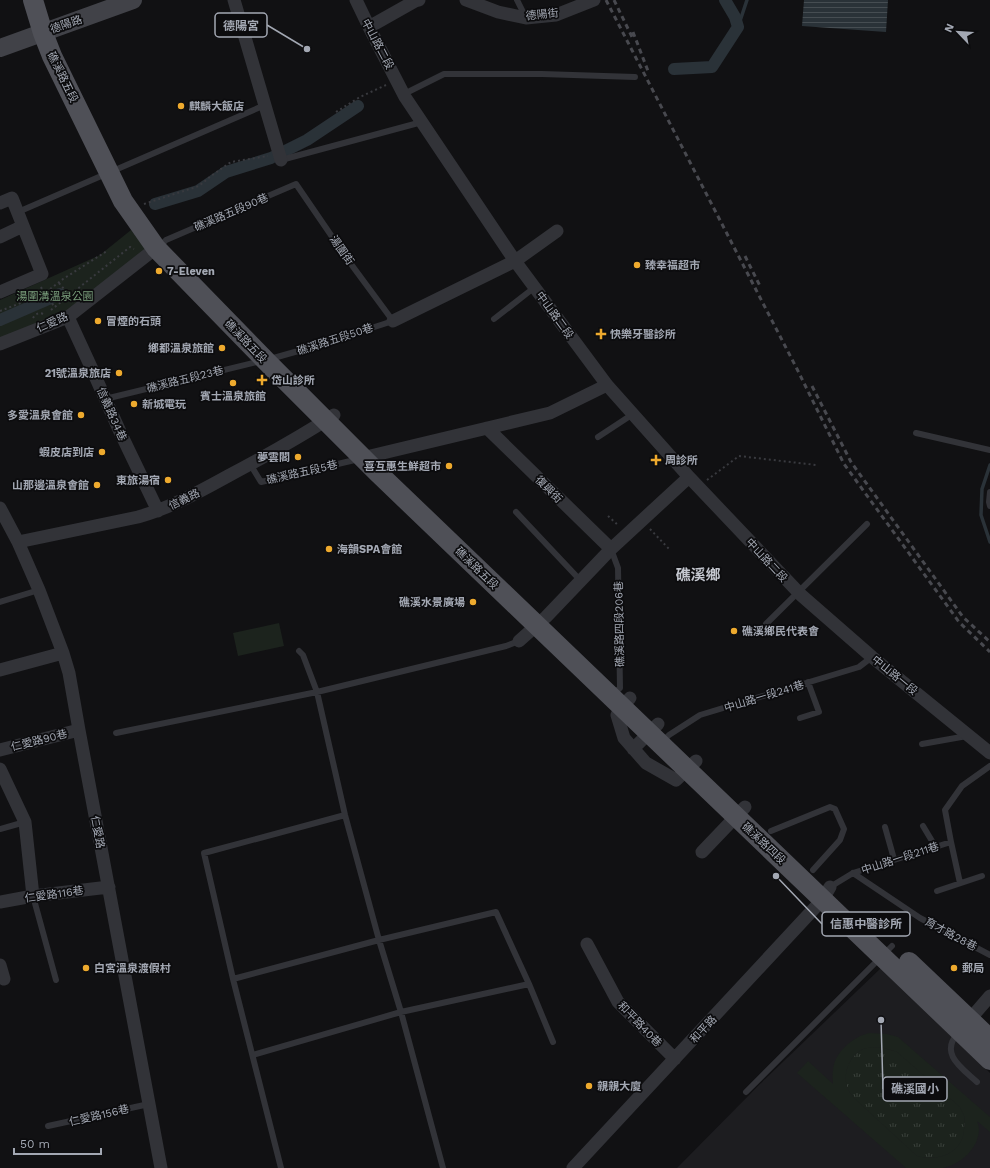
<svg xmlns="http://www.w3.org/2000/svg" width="990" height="1168" viewBox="0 0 990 1168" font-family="'Work Sans','Noto Sans TC',sans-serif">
<defs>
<pattern id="grass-tufts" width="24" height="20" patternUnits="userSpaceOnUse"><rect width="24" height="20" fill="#1c231d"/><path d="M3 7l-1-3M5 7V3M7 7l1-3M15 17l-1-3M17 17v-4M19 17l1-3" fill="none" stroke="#3a403b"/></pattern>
<pattern id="water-rules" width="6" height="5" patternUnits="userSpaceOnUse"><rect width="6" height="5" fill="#2a3238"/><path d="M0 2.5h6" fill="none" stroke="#464d52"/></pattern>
</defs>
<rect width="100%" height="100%" fill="#111113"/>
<!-- built -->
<path fill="#1d1d20" d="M 881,968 L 990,1073 L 990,1168 L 677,1168 L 759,1085 Z"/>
<!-- grass -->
<path fill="url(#grass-tufts)" d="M 872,1047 L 884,1048 L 897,1052 L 960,1107 C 961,1110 963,1113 964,1116 C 965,1120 965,1125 964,1129 C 963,1153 939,1162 917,1156 L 854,1098 C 852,1095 848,1091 847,1087 C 843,1073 849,1056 863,1049 C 866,1048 869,1047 872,1047 Z"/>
<!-- park -->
<path fill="#1c231d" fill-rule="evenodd" d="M 131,230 L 146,249 L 66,311 L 0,340 L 0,300 L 100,255 Z
M 279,623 L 284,646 L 238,656 L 233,633 Z
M 869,1033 L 887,1034 L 898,1037 L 990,1117 L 990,1132 L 977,1121 C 978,1124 979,1127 979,1130 C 978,1149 961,1164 943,1168 C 932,1168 917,1168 906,1168 L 797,1073 L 808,1061 L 833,1084 C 833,1080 832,1075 833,1071 C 834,1052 853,1037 869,1033 ZM 872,1047 L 884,1048 L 897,1052 L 960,1107 C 961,1110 963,1113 964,1116 C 965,1120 965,1125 964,1129 C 963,1153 939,1162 917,1156 L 854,1098 C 852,1095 848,1091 847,1087 C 843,1073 849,1056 863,1049 C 866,1048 869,1048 872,1047 Z"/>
<!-- water -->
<path fill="url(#water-rules)" d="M 804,0 L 888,0 L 886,32 L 802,26 Z"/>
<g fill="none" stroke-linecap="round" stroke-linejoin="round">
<!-- stream -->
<path stroke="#2a3238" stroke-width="3.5" d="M 738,27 L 747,0
M 990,465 L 982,489 L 981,515 L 990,542"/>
<!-- canal -->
<path stroke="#2a3238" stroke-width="12" d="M 674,69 L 712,67 L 738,27 L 735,17 L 725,0
M 155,204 L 198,191 L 226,172 L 271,158 L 307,140 L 358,106
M 0,320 L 60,294"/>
<!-- path -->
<path stroke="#393a3f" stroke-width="2" stroke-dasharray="2 3" stroke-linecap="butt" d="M 336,112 L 360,97 L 386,85
M 144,204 L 199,186 L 211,176 L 231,162 L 268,156
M 59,283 L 69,295
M 41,287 L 44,294 L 55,307
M 51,310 L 130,247 L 134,249
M 0,311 L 44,294 L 63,279 L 107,251
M 33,318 C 35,314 39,312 43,314
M 707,480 L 739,456 L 816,465
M 608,516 L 619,526
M 650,529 L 670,550"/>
<!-- lane -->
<path stroke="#323338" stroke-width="6" d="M 517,0 L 525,16
M 404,94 L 444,74 L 542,74 L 635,77
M 281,160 L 422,122
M 18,212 L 265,105
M 159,247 L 166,240 L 296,184 L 348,260 L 393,321 L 316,346 L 270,359
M 494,319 L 535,287
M 105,399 L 261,361
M 916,433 L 990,450
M 598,437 L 633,414
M 250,464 L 261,482 L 359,459
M 990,492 L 989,502 L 990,506
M 516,512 L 581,581
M 611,549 L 618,568 L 620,688 L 613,694
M 0,602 L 39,590
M 773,630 L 766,624 L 867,524
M 299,651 L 303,655 L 317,692 L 345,815 L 379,940 L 401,1012 L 443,1168
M 800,718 L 819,712 L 808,682
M 116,733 L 317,692 L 506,646 L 519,641
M 663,741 L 669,735 L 700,715 L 859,667 L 872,657
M 922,744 L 967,736
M 923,826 L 935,846
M 885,827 L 894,859
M 0,829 L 25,822
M 771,831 L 830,807 L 835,809 L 844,829 L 840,840 L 813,870
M 951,842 L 960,883
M 853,873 L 920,918 L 990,955
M 830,887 L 853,873 L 951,842 L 945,810 L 962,786 L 990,766
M 937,891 L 982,876
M 33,896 L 56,980
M 233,979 L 379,940 L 496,912 L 529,984 L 553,1042
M 958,1033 C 939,1054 962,1068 977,1082
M 253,1055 L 401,1012 L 529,984
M 746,1092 L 892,946
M 48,1126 L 149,1104
M 281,1168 L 233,979 L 204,853 L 345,815"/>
<!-- street -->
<path stroke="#323338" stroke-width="13" d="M 234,0 L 281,160
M 356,0 L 369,27 L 405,97 L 515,261 L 607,385 L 689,477 L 801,595 L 872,657 L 990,753
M 466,0 L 498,12 L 526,18 L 556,15 L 594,0
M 369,27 L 415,1 L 419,0
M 0,203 L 12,198 L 42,274 L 0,292
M 0,237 L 23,226
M 68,317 L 91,367 L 121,434 L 158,511
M 393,321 L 515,261 L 557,231
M 0,344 L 68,317 L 156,248
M 487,428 L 611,549
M 362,458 L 550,413 L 607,385
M 0,508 L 18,542 L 39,590 L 63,653 L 69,673 L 79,730 L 161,1168
M 18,542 L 138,517 C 170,508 199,492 228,476 C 264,457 300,437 334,415
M 519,641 L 546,617 L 611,549 L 689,477
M 0,670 L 63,653
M 630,698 L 622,707 L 617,715 L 624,738 L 646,763 L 676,780 L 696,761
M 633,749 L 658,724
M 0,750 L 79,730
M 0,769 L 25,822 L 33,896
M 702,852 L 745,807
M 0,902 L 33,896 L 109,887
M 587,944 L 618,1002 L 675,1059
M 0,965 L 4,979
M 965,1025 L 990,996
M 573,1168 L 823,899 L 830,887"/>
<!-- secondary -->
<path stroke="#414248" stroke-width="18" d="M 0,48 L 133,0"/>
<!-- primary -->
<path stroke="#4f5057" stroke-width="20" d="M 33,0 L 43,33 L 52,56 L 123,201 L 156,248 L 270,365 L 378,473 L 990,1060
M 909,962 L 990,1039"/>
<!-- rail -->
<path stroke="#48494f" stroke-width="3" stroke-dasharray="5 4" stroke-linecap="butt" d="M 606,0 L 797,369 L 844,464 L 959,622 L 990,652
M 614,0 L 633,39
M 633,32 L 648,71
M 745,256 L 761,288
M 812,386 L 851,462 L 963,617 L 990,642"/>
</g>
<!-- markers -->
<g fill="#eeaa2e" stroke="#0c0c0e" stroke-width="1.5">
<circle cx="181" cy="106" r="4"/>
<circle cx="637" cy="265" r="4"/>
<circle cx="159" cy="271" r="4"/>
<circle cx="98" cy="321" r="4"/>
<path d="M599 328h4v4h4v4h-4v4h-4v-4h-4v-4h4z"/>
<circle cx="222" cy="348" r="4"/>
<circle cx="119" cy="373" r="4"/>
<path d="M260 374h4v4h4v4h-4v4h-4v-4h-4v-4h4z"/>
<circle cx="233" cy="383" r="4"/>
<circle cx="134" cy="404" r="4"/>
<circle cx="81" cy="415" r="4"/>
<circle cx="102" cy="452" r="4"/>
<circle cx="298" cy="457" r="4"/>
<path d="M654 454h4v4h4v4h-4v4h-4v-4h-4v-4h4z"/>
<circle cx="449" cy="466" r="4"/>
<circle cx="168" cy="480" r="4"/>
<circle cx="97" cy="485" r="4"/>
<circle cx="329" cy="549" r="4"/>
<circle cx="473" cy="602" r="4"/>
<circle cx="734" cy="631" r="4"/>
<circle cx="86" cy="968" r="4"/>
<circle cx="954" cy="968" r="4"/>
<circle cx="589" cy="1086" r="4"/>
</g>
<g text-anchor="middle" stroke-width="3.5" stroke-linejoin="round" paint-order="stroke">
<!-- street labels -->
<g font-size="11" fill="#a3a8b3" stroke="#0c0c0e">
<text transform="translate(542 14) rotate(-6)" y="4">德陽街</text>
<text transform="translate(66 24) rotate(-19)" y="4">德陽路</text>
<text transform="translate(378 44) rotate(62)" y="4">中山路二段</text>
<text transform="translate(63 77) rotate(64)" y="4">礁溪路五段</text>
<text transform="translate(231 212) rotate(-23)" y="4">礁溪路五段90巷</text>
<text transform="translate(342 250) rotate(55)" y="4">湯圍街</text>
<text transform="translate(555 315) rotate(54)" y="4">中山路二段</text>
<text transform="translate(52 322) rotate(-24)" y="4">仁愛路</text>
<text transform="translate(335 339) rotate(-18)" y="4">礁溪路五段50巷</text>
<text transform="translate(246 341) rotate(46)" y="4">礁溪路五段</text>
<text transform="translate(185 379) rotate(-14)" y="4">礁溪路五段23巷</text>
<text transform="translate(112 414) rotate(66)" y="4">信義路34巷</text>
<text transform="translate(302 472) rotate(-13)" y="4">礁溪路五段5巷</text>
<text transform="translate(549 489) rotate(45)" y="4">復興街</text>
<text transform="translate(184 499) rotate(-26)" y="4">信義路</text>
<text transform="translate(767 560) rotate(47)" y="4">中山路二段</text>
<text transform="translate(477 568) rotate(44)" y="4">礁溪路五段</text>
<text transform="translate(619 624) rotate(-91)" y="4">礁溪路四段206巷</text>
<text transform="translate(895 675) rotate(39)" y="4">中山路一段</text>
<text transform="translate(764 696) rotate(-17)" y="4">中山路一段241巷</text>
<text transform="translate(39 740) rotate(-14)" y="4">仁愛路90巷</text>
<text transform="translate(98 832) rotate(79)" y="4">仁愛路</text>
<text transform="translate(764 843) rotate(43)" y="4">礁溪路四段</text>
<text transform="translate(900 858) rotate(-18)" y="4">中山路一段211巷</text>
<text transform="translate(54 894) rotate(-8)" y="4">仁愛路116巷</text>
<text transform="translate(951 934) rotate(28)" y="4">育才路28巷</text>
<text transform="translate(640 1024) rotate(46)" y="4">和平路40巷</text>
<text transform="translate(703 1029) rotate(-47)" y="4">和平路</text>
<text transform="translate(99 1115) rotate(-13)" y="4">仁愛路156巷</text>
</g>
<!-- poi labels -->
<g font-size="11" font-weight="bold" fill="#a3a8b3" stroke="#0c0c0e" text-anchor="start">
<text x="189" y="110">麒麟大飯店</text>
<text x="645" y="269">臻幸福超市</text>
<text x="167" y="275">7-Eleven</text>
<text x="106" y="325">冒煙的石頭</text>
<text x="610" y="338">快樂牙醫診所</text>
<text x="214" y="352" text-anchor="end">鄉都溫泉旅館</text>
<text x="111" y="377" text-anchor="end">21號溫泉旅店</text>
<text x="271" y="384">岱山診所</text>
<text x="233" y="400" text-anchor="middle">賓士溫泉旅館</text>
<text x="142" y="408">新城電玩</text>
<text x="73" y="419" text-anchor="end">多愛溫泉會館</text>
<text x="94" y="456" text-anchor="end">蝦皮店到店</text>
<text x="290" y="461" text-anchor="end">夢雲閣</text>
<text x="665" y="464">周診所</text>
<text x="441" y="470" text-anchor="end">喜互惠生鮮超市</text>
<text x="160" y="484" text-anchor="end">東旅湯宿</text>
<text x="89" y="489" text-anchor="end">山那邊溫泉會館</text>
<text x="337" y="553">海韻SPA會館</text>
<text x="465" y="606" text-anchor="end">礁溪水景廣場</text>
<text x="742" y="635">礁溪鄉民代表會</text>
<text x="94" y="972">白宮溫泉渡假村</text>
<text x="962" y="972">郵局</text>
<text x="597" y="1090">親親大廈</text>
</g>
<!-- park labels -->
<g font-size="11" fill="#7a9e7c" stroke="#0c0c0e">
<text x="55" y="300">湯圍溝溫泉公園</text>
</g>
<!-- district labels -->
<g font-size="15" font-weight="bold" fill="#c4c7cf" stroke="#0c0c0e">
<text x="698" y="580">礁溪鄉</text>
</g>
</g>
<!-- callouts -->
<path fill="none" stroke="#a3a8b3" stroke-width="1.5" d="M307 49L267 25M776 876L822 924M881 1020L883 1089"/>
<g fill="#a3a8b3" stroke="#0c0c0e" stroke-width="1.5">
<circle cx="307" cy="49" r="4"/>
<circle cx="776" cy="876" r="4"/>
<circle cx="881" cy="1020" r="4"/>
</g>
<g fill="#0c0c0e" stroke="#a3a8b3" stroke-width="1.5">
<rect x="215" y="13" width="52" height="24" rx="4"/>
<rect x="822" y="912" width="88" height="24" rx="4"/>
<rect x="883" y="1077" width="64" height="24" rx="4"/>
</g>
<g font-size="12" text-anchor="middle" font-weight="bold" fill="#a3a8b3">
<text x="241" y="30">德陽宮</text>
<text x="866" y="928">信惠中醫診所</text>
<text x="915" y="1093">礁溪國小</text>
</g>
<!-- north arrow -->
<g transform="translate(958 32) rotate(295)" stroke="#0c0c0e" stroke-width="3" paint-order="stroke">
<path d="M0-3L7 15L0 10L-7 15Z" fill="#a3a8b3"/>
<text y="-6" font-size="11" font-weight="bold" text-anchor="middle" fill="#a3a8b3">N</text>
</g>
<!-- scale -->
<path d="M14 1148v6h87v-6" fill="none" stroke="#a3a8b3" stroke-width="2"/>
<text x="20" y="1148" font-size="12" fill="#a3a8b3" stroke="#0c0c0e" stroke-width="3" paint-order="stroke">50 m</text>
</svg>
